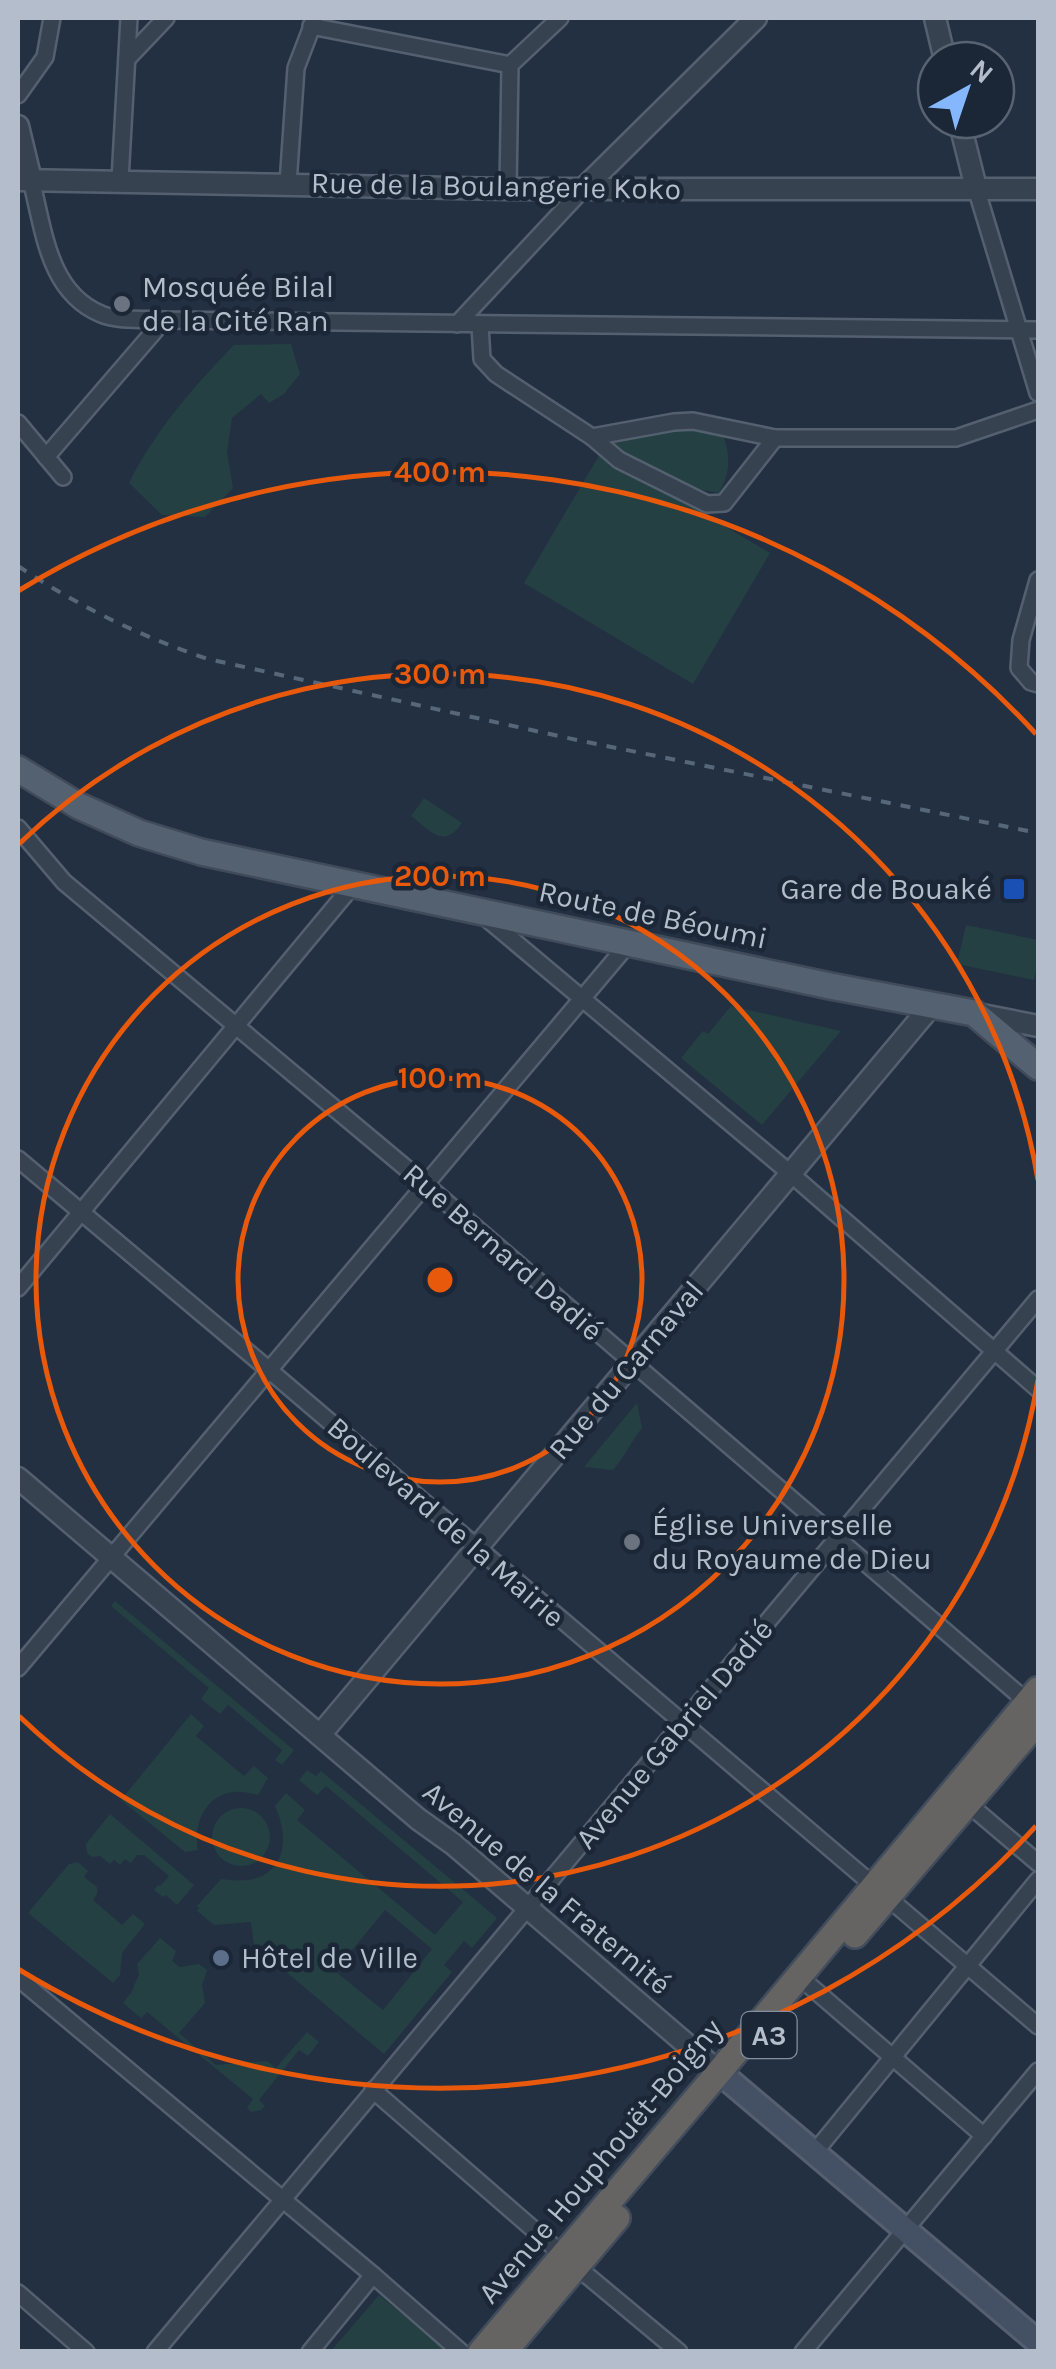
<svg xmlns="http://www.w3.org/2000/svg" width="1056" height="2369" font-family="Karla,sans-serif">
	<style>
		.green { fill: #244043; fill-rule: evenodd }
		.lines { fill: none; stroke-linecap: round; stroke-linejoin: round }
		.minor-casing { stroke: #54606f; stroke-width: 20 }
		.tertiary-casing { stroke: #54606f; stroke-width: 25 }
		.secondary-casing { stroke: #54606f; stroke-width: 28 }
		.primary-casing { stroke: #404b5a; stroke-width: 30 }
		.trunk-casing { stroke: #414d5c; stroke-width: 30 }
		.minor { stroke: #374251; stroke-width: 15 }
		.tertiary { stroke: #374251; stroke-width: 20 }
		.secondary { stroke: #445165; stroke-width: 22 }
		.primary { stroke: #546171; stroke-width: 25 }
		.trunk { stroke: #666462; stroke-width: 25 }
		.rail { stroke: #586679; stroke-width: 4; stroke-dasharray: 10 10; stroke-linecap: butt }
		.ring { fill: none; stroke: #e8590c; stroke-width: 5 }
		.worship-dot { fill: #6b7280; stroke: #1b2736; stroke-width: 4 }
		.transit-dot { fill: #1a4fb4; stroke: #1b2736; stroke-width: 4 }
		.service-dot { fill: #5c6f8a; stroke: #1b2736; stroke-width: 4 }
		.labels { text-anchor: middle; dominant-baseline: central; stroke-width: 9; stroke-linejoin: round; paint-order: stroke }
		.shield { fill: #1b2736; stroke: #85909f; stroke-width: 2.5 }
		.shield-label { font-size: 28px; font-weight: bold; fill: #b3bdcc }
		.street-label { font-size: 30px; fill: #b3bdcc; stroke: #1b2736 }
		.poi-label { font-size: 30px; fill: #b3bdcc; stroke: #1b2736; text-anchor: start }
		.centre { fill: #e8590c; stroke: #1b2736; stroke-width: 5 }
		.ring-label { font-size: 30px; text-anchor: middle; font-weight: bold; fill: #e8590c; stroke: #1b2736; stroke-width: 9; stroke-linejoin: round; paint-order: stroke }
	</style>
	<rect width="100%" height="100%" fill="#223042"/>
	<g class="green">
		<path d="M 291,344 L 300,374 L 284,394 L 269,403 L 261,394 L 232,418 L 227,452 L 233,488 L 205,517 L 162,515 L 129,483 C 155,431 193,387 234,345 Z"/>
		<path d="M 681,426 L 723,435 C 731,457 730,473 719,493 L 670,484 L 621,457 L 608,435 Z"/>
		<path d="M 601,452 L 770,553 L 693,684 L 524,583 Z"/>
		<path d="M 424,798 L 462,823 C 443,850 431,831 411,816 Z"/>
		<path d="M 966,925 L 1038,940 L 1038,961 L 1034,980 L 957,964 Z"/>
		<path d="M 731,1006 L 841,1031 L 762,1125 L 681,1058 L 703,1031 L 708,1034 Z"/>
		<path d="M 637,1403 L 642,1428 C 631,1442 625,1456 613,1470 L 584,1467 Z"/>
		<path d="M 115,1601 L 294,1750 L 282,1765 L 275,1760 L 282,1750 L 228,1705 L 220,1714 L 201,1699 L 209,1688 L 111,1606 Z"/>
		<path d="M 191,1714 L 204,1726 L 196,1736 L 244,1776 L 254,1766 L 268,1778 L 258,1795 C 250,1793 241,1791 233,1792 C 205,1796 193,1824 198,1850 L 185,1852 L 121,1800 Z"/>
		<path d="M 307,1770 L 316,1776 L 321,1771 L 497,1918 L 472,1948 L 464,1941 L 444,1965 L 452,1972 L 384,2054 L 254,1945 L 251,1922 L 214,1925 L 197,1911 L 199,1908 L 197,1906 L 221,1879 C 231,1880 243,1882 253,1879 C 288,1870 288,1833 275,1806 L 286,1793 L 305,1810 L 297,1820 L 435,1935 L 463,1902 L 326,1786 L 317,1795 L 299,1780 ZM 385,1910 L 432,1949 L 383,2010 L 335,1971 Z"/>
		<circle cx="241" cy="1837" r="29"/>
		<path d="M 110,1814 L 194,1885 L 177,1905 L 166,1895 L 163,1897 L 154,1890 L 158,1885 L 160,1886 L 169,1876 L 144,1855 L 137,1855 L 131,1863 L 125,1859 L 120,1865 L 114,1860 L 110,1864 L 100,1856 L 92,1857 L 87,1853 L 86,1844 Z"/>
		<path d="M 78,1862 L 88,1871 L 84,1877 L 97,1887 L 97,1894 L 93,1900 L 122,1925 L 133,1914 L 145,1924 L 122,1953 L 120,1975 L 113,1983 L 28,1913 L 69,1864 Z"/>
		<path d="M 160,1938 L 176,1951 L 172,1961 L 180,1967 L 199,1964 L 207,1970 L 202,1985 L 205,2003 L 179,2033 L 216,2065 L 267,2061 L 276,2068 L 307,2032 L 319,2042 L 308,2056 L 299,2050 L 259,2100 L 265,2106 L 261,2110 L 251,2112 L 247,2108 L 253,2099 L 147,2012 L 141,2018 L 123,2003 L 131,1993 L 139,1974 L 137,1964 Z"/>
		<path d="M 379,2295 L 447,2351 L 331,2351 Z"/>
	</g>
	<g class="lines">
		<g class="minor-casing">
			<g id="minor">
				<path d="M 311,26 L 510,65"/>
				<path d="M 127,59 L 166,18"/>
				<path d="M 18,95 L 45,57 L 52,18"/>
				<path d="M 31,180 C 44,230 48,292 101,314 C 116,321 147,319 164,320 L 1038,330"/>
				<path d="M 120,180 L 129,18"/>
				<path d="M 288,184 L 296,68 L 314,21"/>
				<path d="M 976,188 L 1038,393"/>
				<path d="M 508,189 L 510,65 L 560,18"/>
				<path d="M 457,324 L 584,188"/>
				<path d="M 480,325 L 482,359 L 496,374 L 592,437 L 619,460 L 707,504 L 724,503 L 775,438 L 956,438 L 1038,410"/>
				<path d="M 18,423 L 63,477"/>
				<path d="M 592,437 L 674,422 L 693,421 L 775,438"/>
				<path d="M 46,457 L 164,320"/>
				<path d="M 1038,580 L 1021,640 L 1019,668 L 1031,682 L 1038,684"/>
				<path d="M 18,828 L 64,882 L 425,1184 L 1032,1706"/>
				<path d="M 485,917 L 791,1174 L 1038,1389"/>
				<path d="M 18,1159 L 269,1370 L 873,1885"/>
				<path d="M 18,1288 L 353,885"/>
				<path d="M 18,1668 L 629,943"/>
				<path d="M 966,1802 L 1038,1863"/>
				<path d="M 887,1897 L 1038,2026"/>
				<path d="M 18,1978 L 373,2275 L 461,2352"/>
				<path d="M 810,1986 L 984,2136"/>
				<path d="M 373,2090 L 563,2255"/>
				<path d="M 814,2153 L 1038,1880"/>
				<path d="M 577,2267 L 679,2352"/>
				<path d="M 18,2293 L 86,2352"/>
				<path d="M 155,2352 L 1038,1299"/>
				<path d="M 310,2352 L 373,2275"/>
				<path d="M 803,2352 L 1038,2071"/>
			</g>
		</g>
		<g class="tertiary-casing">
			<g id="tertiary">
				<path d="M 935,18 L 945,60"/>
				<path d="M 959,120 L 976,188"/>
				<path d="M 18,126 L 31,180"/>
				<path d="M 18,180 L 508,189 L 1038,189"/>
				<path d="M 584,188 L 756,18"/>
				<path d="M 977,1014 L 1038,1026"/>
				<path d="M 18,1478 L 418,1819 L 453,1844 L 719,2072"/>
				<path d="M 320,1735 L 932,1005"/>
			</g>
		</g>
		<g class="secondary-casing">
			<path id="secondary" d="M 719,2072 L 1038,2342"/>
		</g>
		<g class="primary-casing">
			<path id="primary" d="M 18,769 L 79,806 L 139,833 L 201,852 L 830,986 L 974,1013 L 1038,1067"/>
		</g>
		<g class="trunk-casing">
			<g id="trunk">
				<path d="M 855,1935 L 1038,1721"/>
				<path d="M 481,2352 L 719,2072 L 1038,1690"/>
				<path d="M 504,2352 L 617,2218"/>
			</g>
		</g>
		<use href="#minor" class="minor"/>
		<use href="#tertiary" class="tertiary"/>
		<use href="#secondary" class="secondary"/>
		<use href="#primary" class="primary"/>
		<use href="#trunk" class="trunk"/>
		<path class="rail" d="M 18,566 C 78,606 139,636 208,659 L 577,740 L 1038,833"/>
	</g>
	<g class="ring">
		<circle cx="440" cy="1280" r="202"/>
		<circle cx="440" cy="1280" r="404"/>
		<path d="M1038 1380A606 606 0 0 1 19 1716M19 844A606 606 0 0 1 1038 1180"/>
		<path d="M1036 1826A808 808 0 0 1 18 1969M18 591A808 808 0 0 1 1036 734"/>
	</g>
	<g class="worship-dot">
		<circle cx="122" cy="304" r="10"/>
		<circle cx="632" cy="1542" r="10"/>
	</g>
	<rect class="transit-dot" x="1002" y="877" width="24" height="24" rx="5"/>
	<circle class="service-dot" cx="221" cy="1958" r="10"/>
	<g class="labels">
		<rect class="shield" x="741.5" y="2012" width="55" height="46" rx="8"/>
		<g class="shield-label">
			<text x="769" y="2035">A3</text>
		</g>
		<g class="street-label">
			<text transform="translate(496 186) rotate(1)">Rue de la Boulangerie Koko</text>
			<text transform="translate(653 915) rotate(12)">Route de Béoumi</text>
			<text transform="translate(503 1252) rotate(41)">Rue Bernard Dadié</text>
			<text transform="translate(626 1370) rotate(-50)">Rue du Carnaval</text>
			<text transform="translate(446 1522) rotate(41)">Boulevard de la Mairie</text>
			<text transform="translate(674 1734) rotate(-50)">Avenue Gabriel Dadié</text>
			<text transform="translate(547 1888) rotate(40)">Avenue de la Fraternité</text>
			<text transform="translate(600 2161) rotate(-50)">Avenue Houphouët-Boigny</text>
		</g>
		<g class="poi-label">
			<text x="142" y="287">Mosquée Bilal<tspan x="142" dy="34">de la Cité Ran</tspan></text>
			<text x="992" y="889" text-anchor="end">Gare de Bouaké</text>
			<text x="652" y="1525">Église Universelle<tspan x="652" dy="34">du Royaume de Dieu</tspan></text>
			<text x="241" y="1958">Hôtel de Ville</text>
		</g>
	</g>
	<circle cx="440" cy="1280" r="15" class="centre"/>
	<g class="ring-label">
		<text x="440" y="482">400 m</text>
		<text x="440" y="684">300 m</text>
		<text x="440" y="886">200 m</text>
		<text x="440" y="1088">100 m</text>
	</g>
	<rect width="1056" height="2369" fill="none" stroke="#b3bdcc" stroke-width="40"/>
	<g transform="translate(966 90) rotate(40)"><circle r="48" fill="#1b2736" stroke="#586372" stroke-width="2.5"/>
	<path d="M0-8L18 38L0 25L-18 38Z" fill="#85b7ff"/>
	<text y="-15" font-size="28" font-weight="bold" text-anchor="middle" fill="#b3bdcc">N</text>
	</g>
</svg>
